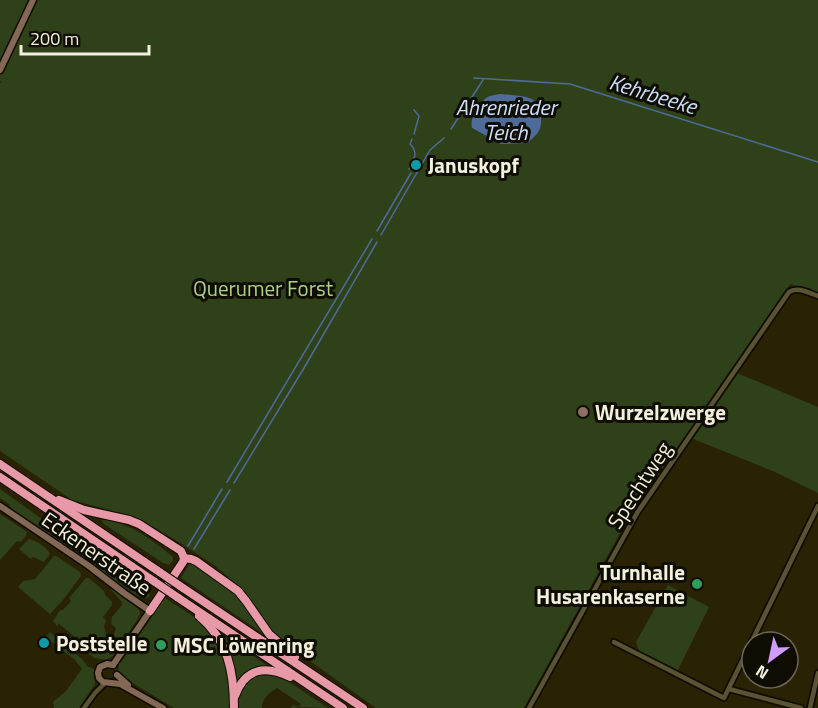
<svg xmlns="http://www.w3.org/2000/svg" width="818" height="708" font-family="'Titillium Web',sans-serif">
	<style>
		.green { fill: #2f4119; fill-rule: evenodd }
		.water { fill: #4e6b9a }
		.lines { fill: none; stroke-linecap: round; stroke-linejoin: round }
		.stream { stroke: #4e6b9a; stroke-width: 1.5 }
		.street-casing { stroke: #110c00; stroke-width: 8 }
		.secondary-casing { stroke: #110c00; stroke-width: 9 }
		.highway-casing { stroke: #110c00; stroke-width: 10 }
		.street { stroke: #595333; stroke-width: 4.5 }
		.secondary { stroke: #846856; stroke-width: 6 }
		.highway { stroke: #e899a7; stroke-width: 8 }
		.highway-bridge-casing { stroke: #110c00; stroke-width: 10; stroke-linecap: butt }
		.highway-bridge { stroke: #e899a7; stroke-width: 8 }
		.culture-dot { fill: #0f9aa8; stroke: #0f0c02; stroke-width: 2 }
		.education-dot { fill: #8d6e63; stroke: #0f0c02; stroke-width: 2 }
		.leisure-dot { fill: #2e9e5b; stroke: #0f0c02; stroke-width: 2 }
		.labels { text-anchor: middle; dominant-baseline: central; stroke-width: 6; stroke-linejoin: round; paint-order: stroke }
		.poi-label { font-size: 21px; font-weight: bold; fill: #f4f0de; stroke: #0f0c02; text-anchor: start }
		.park-label { font-size: 21px; fill: #add282; stroke: #0f0c02 }
		.street-label { font-size: 21px; fill: #f4f0de; stroke: #0f0c02 }
		.water-label { font-size: 22px; font-style: italic; fill: #cbdefb; stroke: #0f0c02 }
	</style>
	<rect width="100%" height="100%" fill="#292304"/>
	<g class="green">
		<path d="M 0,0 L 818,0 L 818,293 L 790,284 L 619,535 L 524,708 L 376,708 L 282,641 L 272,631 L 245,591 L 214,565 L 174,539 L 143,521 L 128,515 L 72,500 L 0,451 L 0,84 L 2,81 L 0,82 ZM 542,111 C 541,127 539,131 528,143 L 501,144 L 472,128 Z"/>
		<path d="M 737,373 L 818,407 L 818,493 L 775,472 L 691,438 Z"/>
		<path d="M 0,489 L 137,587 L 140,589 L 143,588 L 150,593 L 149,597 L 146,598 L 138,596 L 14,511 L 9,506 L 10,505 L 0,498 Z"/>
		<path d="M 0,514 L 27,532 L 26,536 L 20,542 L 17,541 L 0,560 Z"/>
		<path d="M 101,520 C 125,519 155,542 173,557 L 173,561 L 169,565 L 163,563 L 104,524 Z"/>
		<path d="M 29,539 C 36,540 48,548 50,554 L 44,562 L 33,557 L 31,559 L 19,549 Z"/>
		<path d="M 54,556 L 56,556 L 80,572 L 81,576 L 63,600 L 50,614 L 18,587 L 23,581 L 35,579 Z"/>
		<path d="M 191,561 L 225,586 L 237,596 L 268,637 L 181,578 Z"/>
		<path d="M 86,578 L 89,578 L 104,591 L 105,595 L 112,602 L 112,605 L 103,617 L 106,621 L 104,626 L 108,643 L 113,637 L 116,628 L 111,624 L 112,617 L 122,605 L 122,602 L 111,590 L 112,589 C 118,593 139,606 140,612 C 140,613 139,615 139,617 L 113,656 L 107,660 L 94,658 L 79,645 L 79,638 L 76,636 L 75,637 L 58,623 L 58,627 L 53,621 L 60,610 L 63,610 L 71,601 L 69,598 Z"/>
		<path d="M 668,585 L 709,607 L 677,672 L 639,651 L 636,642 Z"/>
		<path d="M 165,598 L 271,668 L 279,675 L 328,708 L 300,707 L 291,708 L 293,705 L 299,707 L 301,704 L 277,688 C 269,693 262,698 262,708 L 174,708 L 121,676 L 118,671 L 119,665 Z"/>
		<path d="M 50,632 L 82,659 L 87,666 L 94,669 L 95,684 L 79,708 L 54,708 L 53,702 L 66,691 L 82,669 L 74,659 L 52,642 L 50,644 L 44,639 Z"/>
	</g>
	<path class="water" d="M 500,94 C 515,96 541,93 541,115 C 542,131 539,132 528,143 L 501,144 L 472,128 C 469,118 480,100 490,96 C 493,95 496,95 500,94 Z"/>
	<g class="lines">
		<g class="stream">
			<path d="M 474,78 L 570,84 L 818,162"/>
			<path d="M 451,129 L 483,80"/>
			<path d="M 414,134 L 419,116 L 414,110"/>
			<path d="M 409,169 C 414,160 419,152 410,144 L 412,139"/>
			<path d="M 377,231 L 411,173"/>
			<path d="M 381,235 L 430,150 L 444,138"/>
			<path d="M 227,482 L 372,239"/>
			<path d="M 234,483 L 304,368 L 377,242"/>
			<path d="M 188,546 L 222,489"/>
			<path d="M 194,549 L 230,490"/>
		</g>
		<g class="street-casing">
			<g id="street">
				<path d="M 614,642 L 724,698 L 818,506"/>
				<path d="M 729,689 L 801,708"/>
				<path d="M 84,708 L 95,693 L 105,683"/>
				<path d="M 529,708 L 637,513 L 789,292 C 797,286 809,293 818,296"/>
				<path d="M 810,708 L 818,673"/>
			</g>
		</g>
		<g class="secondary-casing">
			<g id="secondary">
				<path d="M 0,70 L 33,0"/>
				<path d="M 0,506 L 89,566 L 124,593 L 150,611 L 113,665"/>
				<path d="M 113,665 L 107,664 L 100,667 L 98,673 L 99,678 L 103,682 L 120,684 L 163,708"/>
				<path d="M 117,675 L 128,685"/>
			</g>
		</g>
		<g class="highway-casing">
			<g id="highway">
				<path d="M 0,464 L 161,573"/>
				<path d="M 0,477 L 155,582"/>
				<path d="M 59,500 L 84,510 L 129,520 L 139,524 L 181,551 L 184,558"/>
				<path d="M 184,558 L 191,559 L 196,561 L 238,591 L 246,601 L 269,634 L 295,657"/>
				<path d="M 183,588 L 363,708"/>
				<path d="M 177,597 L 343,708"/>
				<path d="M 150,611 L 183,562 L 184,558"/>
				<path d="M 199,616 C 228,640 234,672 234,708"/>
				<path d="M 235,696 C 245,668 265,665 290,677"/>
			</g>
		</g>
		<use href="#street" class="street"/>
		<use href="#secondary" class="secondary"/>
		<use href="#highway" class="highway"/>
		<g class="highway-bridge-casing">
			<g id="highway-bridge">
				<path d="M 161,573 L 183,588"/>
				<path d="M 155,582 L 177,597"/>
			</g>
		</g>
		<use href="#highway-bridge" class="highway-bridge"/>
	</g>
	<g class="culture-dot">
		<circle cx="416" cy="165" r="6"/>
		<circle cx="44" cy="643" r="6"/>
	</g>
	<circle class="education-dot" cx="583" cy="412" r="6"/>
	<g class="leisure-dot">
		<circle cx="697" cy="584" r="6"/>
		<circle cx="161" cy="645" r="6"/>
	</g>
	<g class="labels">
		<g class="poi-label">
			<text x="428" y="165">Januskopf</text>
			<text x="595" y="412">Wurzelzwerge</text>
			<text x="685" y="572" text-anchor="end">Turnhalle<tspan x="685" dy="24">Husarenkaserne</tspan></text>
			<text x="56" y="643">Poststelle</text>
			<text x="173" y="645">MSC Löwenring</text>
		</g>
		<g class="park-label">
			<text x="263" y="288">Querumer Forst</text>
		</g>
		<g class="street-label">
			<text transform="translate(639 485) rotate(-57)">Spechtweg</text>
			<text transform="translate(97 553) rotate(35)">Eckenerstraße</text>
		</g>
		<g class="water-label">
			<text transform="translate(653 94) rotate(17)">Kehrbeeke</text>
			<text x="506" y="107">Ahrenrieder<tspan x="506" dy="25">Teich</tspan></text>
		</g>
	</g>
	<g transform="translate(770 660) rotate(213)"><circle r="28" fill="#0f0c02" stroke="#6b675a" stroke-width="1.5"/>
	<path d="M0-4.5L10 22L0 15L-10 22Z" fill="#cf9dff"/>
	<text y="-9" font-size="16" font-weight="bold" text-anchor="middle" fill="#f4f0de">N</text>
	</g>
	<path d="M21 45v9h128v-9" fill="none" stroke="#f4f0de" stroke-width="3"/>
	<text x="30" y="45" font-size="18" fill="#f4f0de" stroke="#0f0c02" stroke-width="4.5" paint-order="stroke">200 m</text>
</svg>
